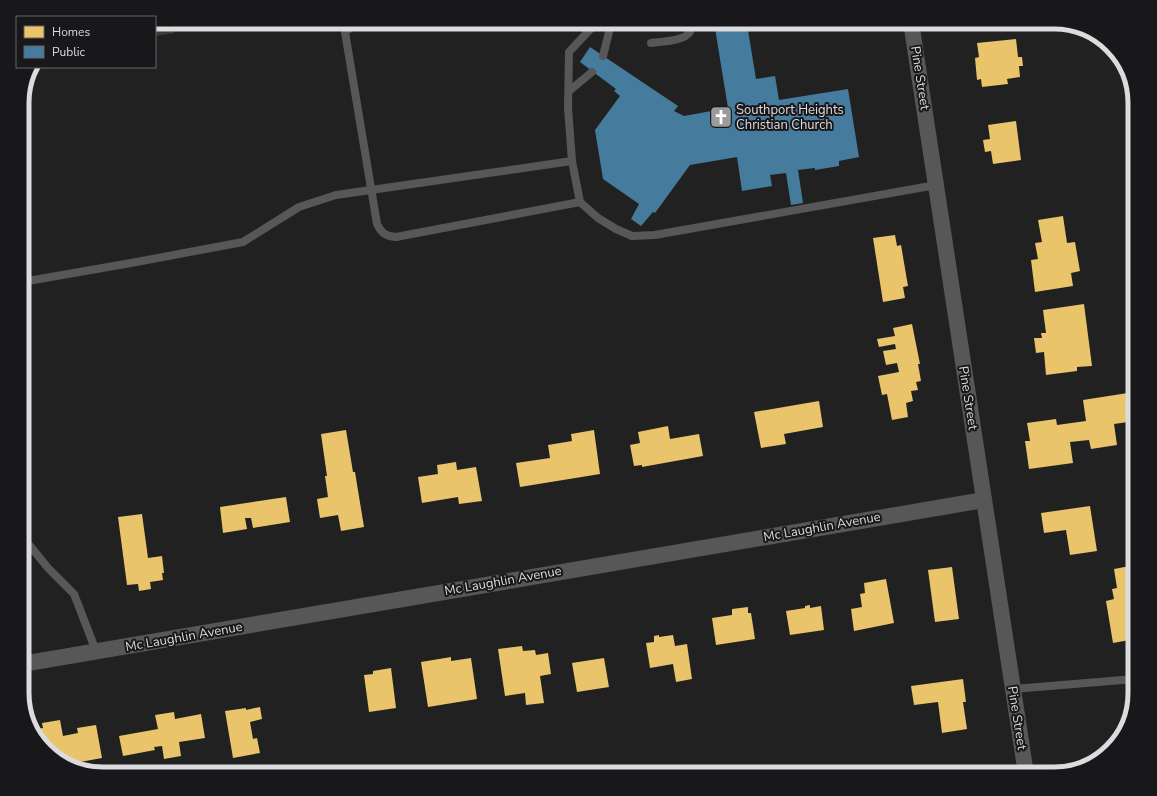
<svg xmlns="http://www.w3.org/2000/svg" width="1157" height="796" font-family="'Nunito Sans',sans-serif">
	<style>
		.green { fill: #354031 }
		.homes { fill: #e9c46a }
		.public { fill: #457b9d }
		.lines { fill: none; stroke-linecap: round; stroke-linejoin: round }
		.lane { stroke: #575758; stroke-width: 8 }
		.street { stroke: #575758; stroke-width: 16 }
		.labels { text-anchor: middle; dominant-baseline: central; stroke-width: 4; stroke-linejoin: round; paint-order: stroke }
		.street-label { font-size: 13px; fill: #dcdbdd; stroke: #18171a }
		.poi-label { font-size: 13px; fill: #dcdbdd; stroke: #18171a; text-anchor: start }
		.rim { fill: none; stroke: #dcdbdd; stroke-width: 5 }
	</style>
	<rect width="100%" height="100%" fill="#212122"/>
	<path class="green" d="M 155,22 L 174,22 L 174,33 L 155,36 Z"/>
	<g class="homes">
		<path d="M 1016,39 L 1018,57 L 1022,57 L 1023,66 L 1019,66 L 1020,77 L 1007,79 L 1008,84 L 982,87 L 981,79 L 977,80 L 975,58 L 979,57 L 977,43 Z"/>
		<path d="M 1016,121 L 1021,160 L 993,164 L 991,151 L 985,152 L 983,140 L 990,139 L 988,125 Z"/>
		<path d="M 1063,216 L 1067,243 L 1075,242 L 1080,271 L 1071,273 L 1073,286 L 1035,292 L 1031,260 L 1038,259 L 1035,243 L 1042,242 L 1038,220 Z"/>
		<path d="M 895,235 L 897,246 L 901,245 L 908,286 L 903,287 L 905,298 L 883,302 L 873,238 Z"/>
		<path d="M 1084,304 L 1092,366 L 1077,367 L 1077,371 L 1046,375 L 1044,352 L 1036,353 L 1034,338 L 1042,338 L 1041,333 L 1046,333 L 1043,310 Z"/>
		<path d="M 912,324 L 920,364 L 918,364 L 921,381 L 916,382 L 918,390 L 911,391 L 913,401 L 906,403 L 908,417 L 892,420 L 887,394 L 882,395 L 878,376 L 899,372 L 897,363 L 886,365 L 883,351 L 896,349 L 895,344 L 879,347 L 877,339 L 895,336 L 893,328 Z"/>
		<path d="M 1134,392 L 1135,421 L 1114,424 L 1117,445 L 1091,449 L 1089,440 L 1070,442 L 1073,463 L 1029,469 L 1025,441 L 1030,441 L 1027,423 L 1056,419 L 1057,425 L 1086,421 L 1083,400 Z"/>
		<path d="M 819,401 L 823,427 L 784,434 L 786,444 L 761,448 L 754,412 Z"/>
		<path d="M 668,426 L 670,439 L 699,434 L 703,456 L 642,467 L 642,465 L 634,466 L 630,445 L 640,443 L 638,432 Z"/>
		<path d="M 346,430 L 353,472 L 355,472 L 364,527 L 341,531 L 338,515 L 320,518 L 317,499 L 328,497 L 325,476 L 327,476 L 321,434 Z"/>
		<path d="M 594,430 L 600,474 L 520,487 L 516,463 L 550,458 L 548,445 L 572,441 L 571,434 Z"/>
		<path d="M 456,462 L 457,470 L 476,467 L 482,501 L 459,504 L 458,497 L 422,503 L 418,477 L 438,474 L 437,465 Z"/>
		<path d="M 286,497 L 290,522 L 253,528 L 251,518 L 245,518 L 247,529 L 223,533 L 220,507 Z"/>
		<path d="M 1090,506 L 1097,551 L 1070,555 L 1066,530 L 1044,533 L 1041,513 Z"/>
		<path d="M 142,514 L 148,558 L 162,556 L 164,573 L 162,573 L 163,580 L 150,582 L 151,589 L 139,591 L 138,584 L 127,585 L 118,517 Z"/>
		<path d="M 1135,565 L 1135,639 L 1113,643 L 1106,601 L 1114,599 L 1112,589 L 1117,588 L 1114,569 Z"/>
		<path d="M 952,567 L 959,619 L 935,622 L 928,570 Z"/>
		<path d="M 886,579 L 894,623 L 854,631 L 851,609 L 862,607 L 860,594 L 865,593 L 864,583 Z"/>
		<path d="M 810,605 L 810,608 L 821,606 L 824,630 L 790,635 L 786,611 L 805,608 L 805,606 Z"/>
		<path d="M 748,607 L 748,613 L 751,613 L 755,639 L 716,645 L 712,618 L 732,615 L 732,609 Z"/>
		<path d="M 659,635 L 659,637 L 673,635 L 675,646 L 687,644 L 692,679 L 676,682 L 673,664 L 650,668 L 646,643 L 654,642 L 654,636 Z"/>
		<path d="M 522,646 L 523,651 L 535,650 L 536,655 L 548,653 L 551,674 L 540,676 L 544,703 L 526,705 L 525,693 L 505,696 L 498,649 Z"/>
		<path d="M 451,657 L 451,661 L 471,658 L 477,699 L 428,707 L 421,662 Z"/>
		<path d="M 604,658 L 609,687 L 577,692 L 572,663 Z"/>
		<path d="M 391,668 L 396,708 L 369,712 L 364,675 L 373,674 L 373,671 Z"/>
		<path d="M 963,679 L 966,702 L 963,702 L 967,729 L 942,733 L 938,702 L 914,705 L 911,686 Z"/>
		<path d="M 260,707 L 262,719 L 250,722 L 253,739 L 257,738 L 260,753 L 233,758 L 225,711 L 246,708 L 246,710 Z"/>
		<path d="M 174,712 L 175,719 L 201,714 L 205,738 L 179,742 L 181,756 L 164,759 L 162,746 L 154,747 L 155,750 L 123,756 L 119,736 L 158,729 L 155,715 Z"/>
		<path d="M 60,720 L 63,736 L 78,733 L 77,728 L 96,725 L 102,758 L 69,764 L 58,760 L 33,734 L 32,730 L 43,728 L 42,723 Z"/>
	</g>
	<path class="public" d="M 714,22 L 791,22 L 748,30 L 756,79 L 775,76 L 779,100 L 848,89 L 859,157 L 839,161 L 839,166 L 815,170 L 815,168 L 798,170 L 803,203 L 791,205 L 786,173 L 770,175 L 772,186 L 742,191 L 737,157 L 690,165 L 655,213 L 653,212 L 641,226 L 631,219 L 639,204 L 603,179 L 595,130 L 620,96 L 614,91 L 616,89 L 580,62 L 590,47 L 678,106 L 674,111 L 684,116 L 728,108 Z"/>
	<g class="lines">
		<g class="lane">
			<path d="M 358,22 L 345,32 L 377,224 C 382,234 386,236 396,237 L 580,202"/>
			<path d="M 651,43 C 660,42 682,41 688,34 C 692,31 691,27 691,22"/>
			<path d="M 603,56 L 609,32 L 609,22"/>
			<path d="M 569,91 L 592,72"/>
			<path d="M 572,161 L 580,202 L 598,218 L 616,229 L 632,236 L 655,235 L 936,185"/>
			<path d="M 22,282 L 131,263 L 243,242 L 299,207 L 336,195 L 572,161 L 568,108 L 569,52 L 597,22"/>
			<path d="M 22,536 L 48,568 L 74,594 L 96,651"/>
			<path d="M 1013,689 L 1135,679"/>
		</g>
		<g class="street">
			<path d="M 911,22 L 1026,774"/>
			<path d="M 22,664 L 984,500"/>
		</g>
	</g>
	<defs>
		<g id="church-square" transform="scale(1.15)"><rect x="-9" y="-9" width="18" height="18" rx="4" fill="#9b9a9c" stroke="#18171a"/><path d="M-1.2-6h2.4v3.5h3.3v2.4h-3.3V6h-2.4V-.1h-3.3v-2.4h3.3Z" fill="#fff"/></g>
	</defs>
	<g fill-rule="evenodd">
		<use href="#church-square" x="721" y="117"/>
	</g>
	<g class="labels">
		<g class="street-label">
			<text transform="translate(920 78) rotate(81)">Pine Street</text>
			<text transform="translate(968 398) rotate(81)">Pine Street</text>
			<text transform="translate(822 527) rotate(-10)">Mc Laughlin Avenue</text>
			<text transform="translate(503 581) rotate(-10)">Mc Laughlin Avenue</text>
			<text transform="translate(184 637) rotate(-10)">Mc Laughlin Avenue</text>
			<text transform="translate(1017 718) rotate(81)">Pine Street</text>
		</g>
		<g class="poi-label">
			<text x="736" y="110">Southport Heights<tspan x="736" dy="15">Christian Church</tspan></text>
		</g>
	</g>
	<path d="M0 0H1157V796H0ZM103 29H1054A74 74 0 0 1 1128 103V693A74 74 0 0 1 1054 767H103A74 74 0 0 1 29 693V103A74 74 0 0 1 103 29Z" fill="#18171a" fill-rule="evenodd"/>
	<path class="rim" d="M103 29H1054A74 74 0 0 1 1128 103V693A74 74 0 0 1 1054 767H103A74 74 0 0 1 29 693V103A74 74 0 0 1 103 29Z"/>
	<rect x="16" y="16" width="140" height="52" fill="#18171a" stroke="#666568"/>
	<rect x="24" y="26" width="20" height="12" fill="#e9c46a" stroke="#666568"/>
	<text x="52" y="36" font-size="12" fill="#dcdbdd">Homes</text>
	<rect x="24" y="46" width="20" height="12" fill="#457b9d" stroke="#666568"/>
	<text x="52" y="56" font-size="12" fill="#dcdbdd">Public</text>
</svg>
